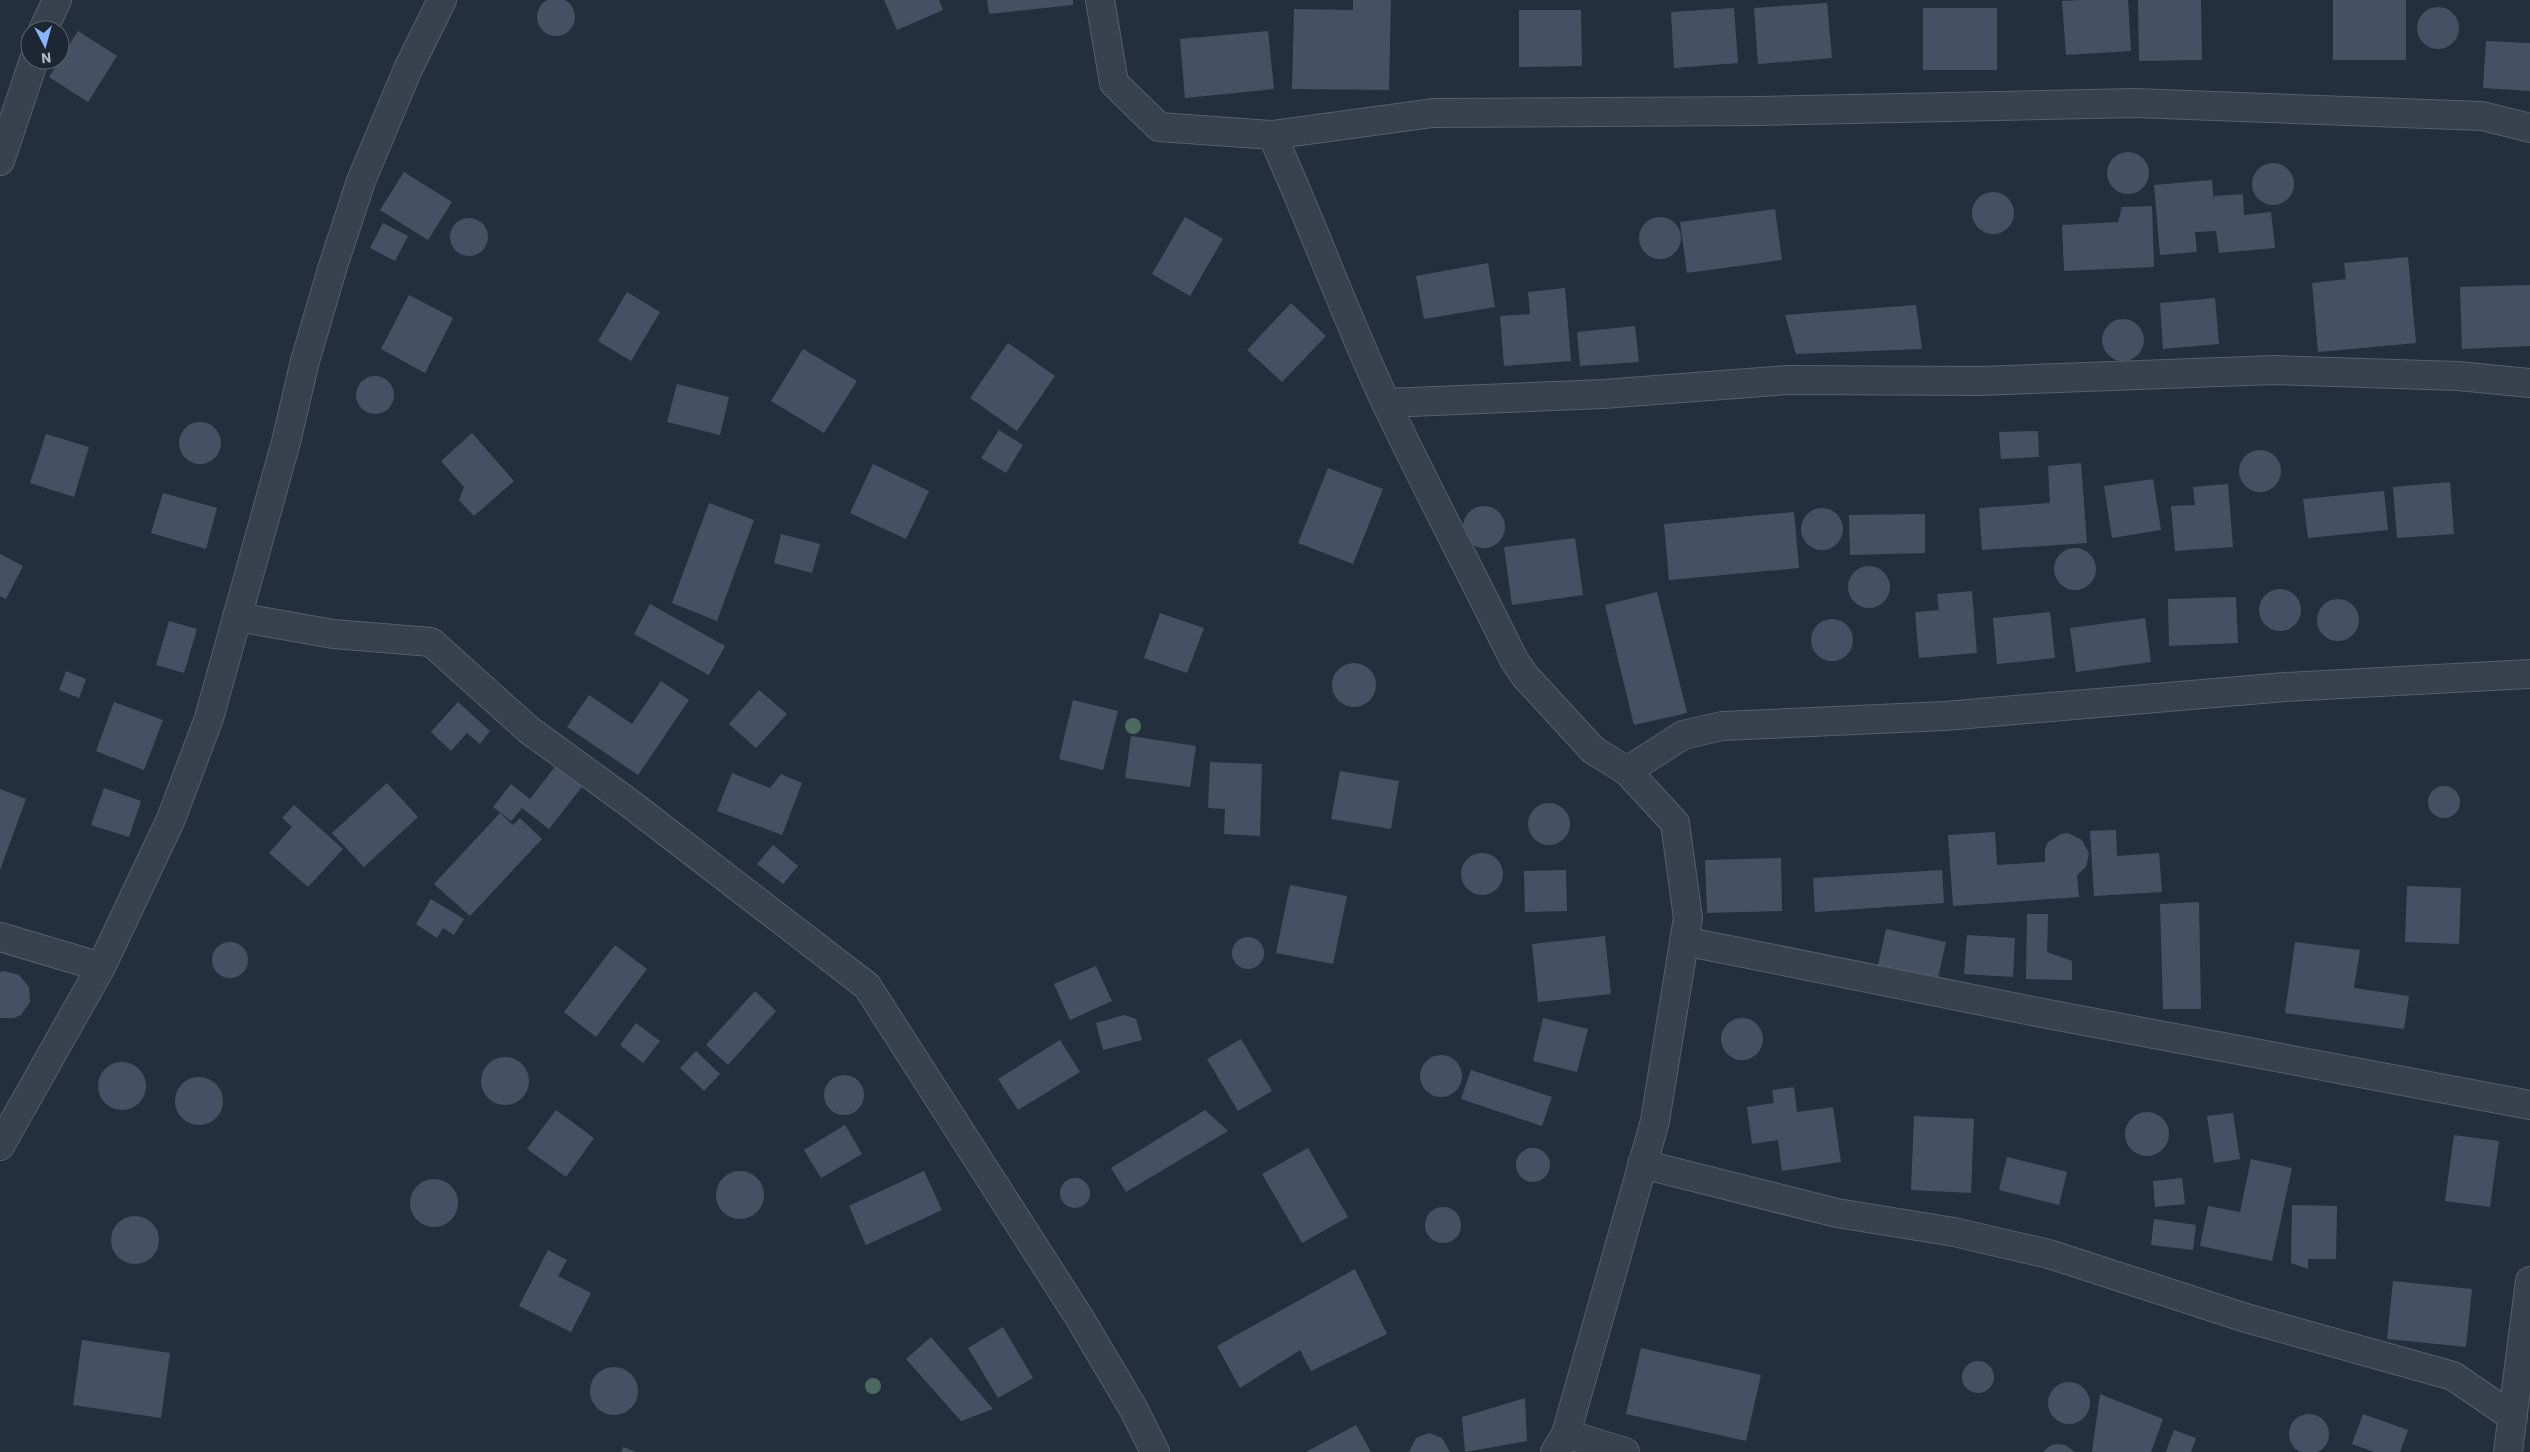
<svg xmlns="http://www.w3.org/2000/svg" width="2530" height="1452" font-family="'IBM Plex Sans',sans-serif">
	<style>
		.building { fill: #455162 }
		.lines { fill: none; stroke-linecap: round; stroke-linejoin: round }
		.minor-casing { stroke: #565f6c; stroke-width: 30 }
		.tertiary-casing { stroke: #565f6c; stroke-width: 30 }
		.minor { stroke: #38414e; stroke-width: 28 }
		.tertiary { stroke: #38414e; stroke-width: 28 }
		.tree { fill: #4b6a5d }
	</style>
	<rect width="100%" height="100%" fill="#242f3e"/>
	<g class="building">
		<circle cx="556" cy="17" r="19"/>
		<path d="M 884,0 L 939,0 L 943,10 L 897,30 Z"/>
		<path d="M 987,0 L 1073,0 L 1073,5 L 989,14 Z"/>
		<path d="M 1353,0 L 1391,0 L 1389,90 L 1292,89 L 1294,9 L 1353,10 Z"/>
		<path d="M 2081,0 L 2128,0 L 2131,51 L 2066,55 L 2062,1 Z"/>
		<path d="M 2138,0 L 2201,0 L 2202,60 L 2139,61 Z"/>
		<rect x="2333" y="0" width="73" height="60"/>
		<path d="M 1827,3 L 1832,58 L 1758,64 L 1754,8 Z"/>
		<circle cx="2438" cy="28" r="21"/>
		<path d="M 1734,8 L 1738,63 L 1674,68 L 1671,12 Z"/>
		<rect x="1923" y="8" width="74" height="62"/>
		<path d="M 1519,10 L 1581,10 L 1582,66 L 1519,67 Z"/>
		<path d="M 78,31 L 117,56 L 88,102 L 49,77 Z"/>
		<path d="M 1268,31 L 1274,89 L 1185,98 L 1180,39 Z"/>
		<path d="M 2486,41 L 2530,43 L 2530,91 L 2483,88 Z"/>
		<circle cx="2128" cy="173" r="21"/>
		<circle cx="2273" cy="184" r="21"/>
		<path d="M 404,172 L 452,202 L 428,240 L 380,210 Z"/>
		<path d="M 2212,180 L 2214,204 L 2214,196 L 2243,194 L 2244,215 L 2271,212 L 2275,248 L 2219,253 L 2216,231 L 2195,232 L 2197,252 L 2160,255 L 2154,185 Z"/>
		<circle cx="1993" cy="213" r="21"/>
		<path d="M 2152,206 L 2154,267 L 2064,271 L 2062,225 L 2118,222 L 2122,207 Z"/>
		<path d="M 1775,209 L 1782,260 L 1687,273 L 1680,222 Z"/>
		<path d="M 1185,217 L 1223,239 L 1190,296 L 1152,274 Z"/>
		<circle cx="1660" cy="238" r="21"/>
		<circle cx="469" cy="237" r="19"/>
		<path d="M 383,223 L 408,236 L 395,261 L 370,248 Z"/>
		<path d="M 2408,257 L 2416,343 L 2318,352 L 2312,283 L 2346,279 L 2344,263 Z"/>
		<path d="M 1488,263 L 1495,307 L 1424,319 L 1416,276 Z"/>
		<path d="M 2530,285 L 2530,346 L 2462,349 L 2460,287 Z"/>
		<path d="M 1565,288 L 1571,361 L 1504,366 L 1500,316 L 1530,314 L 1528,292 Z"/>
		<path d="M 627,292 L 660,312 L 631,361 L 598,341 Z"/>
		<path d="M 409,295 L 453,318 L 425,373 L 381,349 Z"/>
		<path d="M 2215,298 L 2219,344 L 2163,349 L 2160,303 Z"/>
		<path d="M 1291,303 L 1326,336 L 1282,382 L 1247,350 Z"/>
		<path d="M 1916,305 L 1922,349 L 1796,354 L 1785,315 Z"/>
		<circle cx="2123" cy="340" r="21"/>
		<path d="M 1635,326 L 1639,362 L 1580,366 L 1577,332 Z"/>
		<path d="M 1008,343 L 1055,376 L 1017,431 L 970,398 Z"/>
		<path d="M 803,349 L 857,381 L 824,433 L 771,401 Z"/>
		<circle cx="375" cy="395" r="19"/>
		<path d="M 677,384 L 729,397 L 720,435 L 667,422 Z"/>
		<circle cx="200" cy="443" r="21"/>
		<path d="M 999,430 L 1023,445 L 1006,473 L 981,458 Z"/>
		<path d="M 2038,431 L 2039,457 L 2001,459 L 1999,432 Z"/>
		<path d="M 472,433 L 514,481 L 474,516 L 459,500 L 464,487 L 441,461 Z"/>
		<path d="M 46,434 L 89,447 L 74,497 L 30,483 Z"/>
		<circle cx="2260" cy="471" r="21"/>
		<path d="M 2081,463 L 2087,543 L 1982,550 L 1979,508 L 2050,503 L 2048,466 Z"/>
		<path d="M 873,464 L 929,491 L 906,539 L 850,513 Z"/>
		<path d="M 1328,468 L 1383,489 L 1353,564 L 1298,543 Z"/>
		<path d="M 2153,479 L 2161,530 L 2112,538 L 2104,486 Z"/>
		<path d="M 2450,482 L 2454,534 L 2397,538 L 2393,487 Z"/>
		<path d="M 2228,484 L 2233,547 L 2175,551 L 2171,506 L 2195,505 L 2193,487 Z"/>
		<path d="M 2384,491 L 2388,530 L 2308,538 L 2303,499 Z"/>
		<path d="M 163,493 L 217,508 L 206,549 L 151,533 Z"/>
		<path d="M 709,503 L 754,520 L 717,621 L 672,603 Z"/>
		<circle cx="1484" cy="527" r="21"/>
		<circle cx="1822" cy="529" r="21"/>
		<path d="M 1794,512 L 1799,568 L 1669,580 L 1664,524 Z"/>
		<path d="M 1925,514 L 1925,553 L 1850,555 L 1849,515 Z"/>
		<path d="M 781,534 L 820,544 L 812,573 L 774,563 Z"/>
		<path d="M 1575,538 L 1583,595 L 1512,605 L 1504,547 Z"/>
		<circle cx="2075" cy="569" r="21"/>
		<path d="M 0,554 L 23,566 L 6,599 L 0,596 Z"/>
		<circle cx="1869" cy="587" r="21"/>
		<circle cx="2280" cy="610" r="21"/>
		<path d="M 1972,591 L 1977,653 L 1919,658 L 1915,612 L 1939,610 L 1937,594 Z"/>
		<path d="M 1657,592 L 1687,713 L 1634,725 L 1605,605 Z"/>
		<path d="M 2236,597 L 2238,643 L 2169,646 L 2168,599 Z"/>
		<circle cx="2338" cy="620" r="21"/>
		<path d="M 650,604 L 725,646 L 709,675 L 634,634 Z"/>
		<path d="M 2050,612 L 2055,658 L 1997,664 L 1993,618 Z"/>
		<path d="M 1160,613 L 1204,628 L 1187,673 L 1144,658 Z"/>
		<path d="M 2145,618 L 2151,662 L 2076,672 L 2070,628 Z"/>
		<circle cx="1832" cy="640" r="21"/>
		<path d="M 169,621 L 197,629 L 184,673 L 156,665 Z"/>
		<circle cx="1354" cy="685" r="22"/>
		<path d="M 66,671 L 86,679 L 79,698 L 59,690 Z"/>
		<path d="M 661,681 L 689,700 L 638,775 L 567,727 L 589,695 L 632,724 Z"/>
		<path d="M 759,690 L 787,714 L 756,748 L 729,724 Z"/>
		<path d="M 1073,700 L 1118,711 L 1103,770 L 1059,759 Z"/>
		<path d="M 114,702 L 163,720 L 144,770 L 96,751 Z"/>
		<path d="M 458,702 L 490,731 L 480,744 L 467,733 L 451,751 L 431,732 Z"/>
		<path d="M 1131,736 L 1196,746 L 1190,787 L 1125,778 Z"/>
		<path d="M 1210,762 L 1262,764 L 1260,836 L 1224,834 L 1225,809 L 1208,808 Z"/>
		<path d="M 558,763 L 585,783 L 549,829 L 522,808 L 511,821 L 493,807 L 511,784 L 530,799 Z"/>
		<path d="M 1340,771 L 1399,781 L 1391,829 L 1331,819 Z"/>
		<path d="M 732,773 L 770,788 L 781,774 L 802,783 L 782,835 L 717,811 Z"/>
		<path d="M 387,783 L 418,817 L 364,867 L 332,833 Z"/>
		<circle cx="2444" cy="802" r="16"/>
		<path d="M 104,788 L 141,801 L 129,837 L 91,825 Z"/>
		<path d="M 0,789 L 26,799 L 0,870 Z"/>
		<circle cx="1549" cy="824" r="21"/>
		<path d="M 294,805 L 343,849 L 308,887 L 269,853 L 292,827 L 282,818 Z"/>
		<path d="M 500,813 L 513,825 L 520,818 L 542,839 L 470,916 L 434,884 Z"/>
		<path d="M 2116,830 L 2117,856 L 2159,853 L 2162,892 L 2094,896 L 2090,831 Z"/>
		<path d="M 1995,832 L 1997,865 L 2045,862 L 2045,849 L 2048,842 L 2061,834 L 2068,833 L 2082,840 L 2089,853 L 2086,867 L 2077,875 L 2079,897 L 1953,906 L 1948,835 Z"/>
		<path d="M 773,845 L 798,866 L 783,884 L 757,864 Z"/>
		<circle cx="1482" cy="874" r="21"/>
		<path d="M 1781,858 L 1782,911 L 1707,913 L 1705,860 Z"/>
		<path d="M 1566,870 L 1567,911 L 1525,912 L 1524,871 Z"/>
		<path d="M 1942,870 L 1944,903 L 1815,912 L 1813,878 Z"/>
		<path d="M 1290,885 L 1347,896 L 1333,964 L 1276,953 Z"/>
		<path d="M 2407,886 L 2461,888 L 2459,944 L 2405,942 Z"/>
		<path d="M 431,899 L 464,919 L 454,935 L 443,928 L 437,938 L 416,924 Z"/>
		<path d="M 2199,902 L 2201,1009 L 2163,1009 L 2160,904 Z"/>
		<path d="M 2027,914 L 2048,914 L 2047,952 L 2072,961 L 2072,980 L 2026,979 Z"/>
		<path d="M 1886,929 L 1946,942 L 1938,978 L 1878,965 Z"/>
		<path d="M 1967,935 L 2015,938 L 2013,977 L 1964,974 Z"/>
		<path d="M 1605,936 L 1611,994 L 1538,1002 L 1532,944 Z"/>
		<circle cx="1248" cy="953" r="16"/>
		<circle cx="230" cy="960" r="18"/>
		<path d="M 2295,942 L 2360,950 L 2354,988 L 2409,996 L 2404,1029 L 2285,1013 Z"/>
		<path d="M 615,945 L 647,969 L 596,1037 L 564,1012 Z"/>
		<path d="M 1096,966 L 1112,1001 L 1070,1020 L 1054,984 Z"/>
		<path d="M 4,971 L 19,975 L 29,987 L 30,1002 L 21,1015 L 14,1018 L 0,1018 L 0,972 Z"/>
		<path d="M 755,991 L 776,1011 L 728,1065 L 706,1045 Z"/>
		<path d="M 1124,1015 L 1136,1019 L 1142,1040 L 1103,1050 L 1096,1023 Z"/>
		<path d="M 1543,1018 L 1588,1029 L 1577,1072 L 1533,1061 Z"/>
		<circle cx="1742" cy="1039" r="21"/>
		<path d="M 636,1023 L 660,1041 L 643,1063 L 620,1045 Z"/>
		<path d="M 1241,1039 L 1272,1091 L 1238,1111 L 1207,1059 Z"/>
		<path d="M 1060,1040 L 1080,1072 L 1018,1110 L 998,1079 Z"/>
		<path d="M 696,1051 L 720,1074 L 704,1091 L 680,1068 Z"/>
		<circle cx="1441" cy="1076" r="21"/>
		<circle cx="505" cy="1081" r="24"/>
		<circle cx="122" cy="1086" r="24"/>
		<path d="M 1471,1070 L 1552,1097 L 1542,1126 L 1461,1099 Z"/>
		<circle cx="844" cy="1095" r="20"/>
		<circle cx="199" cy="1101" r="24"/>
		<path d="M 1794,1087 L 1797,1112 L 1833,1107 L 1841,1162 L 1782,1171 L 1778,1140 L 1752,1144 L 1747,1107 L 1774,1103 L 1772,1090 Z"/>
		<path d="M 556,1110 L 594,1138 L 566,1177 L 527,1149 Z"/>
		<path d="M 1205,1110 L 1228,1131 L 1126,1192 L 1111,1168 Z"/>
		<circle cx="2147" cy="1134" r="22"/>
		<path d="M 2233,1113 L 2240,1159 L 2214,1163 L 2207,1116 Z"/>
		<path d="M 1914,1116 L 1974,1119 L 1971,1193 L 1911,1190 Z"/>
		<path d="M 845,1125 L 862,1154 L 821,1178 L 804,1150 Z"/>
		<path d="M 2454,1135 L 2499,1141 L 2490,1207 L 2445,1201 Z"/>
		<path d="M 1308,1148 L 1348,1217 L 1302,1243 L 1262,1174 Z"/>
		<circle cx="1533" cy="1165" r="17"/>
		<path d="M 2007,1157 L 2067,1172 L 2059,1205 L 1999,1190 Z"/>
		<path d="M 2251,1159 L 2292,1168 L 2272,1261 L 2200,1246 L 2208,1206 L 2240,1212 Z"/>
		<path d="M 924,1171 L 942,1210 L 866,1245 L 849,1206 Z"/>
		<circle cx="740" cy="1195" r="24"/>
		<circle cx="1075" cy="1193" r="15"/>
		<path d="M 2182,1178 L 2185,1204 L 2155,1207 L 2153,1181 Z"/>
		<circle cx="434" cy="1203" r="24"/>
		<path d="M 2292,1205 L 2337,1206 L 2336,1259 L 2308,1259 L 2308,1269 L 2291,1263 Z"/>
		<circle cx="1443" cy="1225" r="18"/>
		<circle cx="135" cy="1240" r="24"/>
		<path d="M 2154,1219 L 2196,1225 L 2193,1250 L 2151,1245 Z"/>
		<path d="M 548,1250 L 567,1260 L 558,1276 L 591,1293 L 571,1332 L 519,1306 Z"/>
		<path d="M 1355,1269 L 1387,1334 L 1311,1371 L 1300,1350 L 1240,1388 L 1217,1346 Z"/>
		<path d="M 2393,1281 L 2472,1289 L 2466,1347 L 2387,1339 Z"/>
		<path d="M 1003,1327 L 1033,1378 L 998,1398 L 968,1348 Z"/>
		<path d="M 931,1337 L 993,1409 L 961,1421 L 906,1359 Z"/>
		<path d="M 82,1340 L 170,1353 L 161,1418 L 73,1405 Z"/>
		<path d="M 1641,1348 L 1761,1375 L 1746,1441 L 1626,1414 Z"/>
		<circle cx="1978" cy="1377" r="16"/>
		<circle cx="614" cy="1391" r="24"/>
		<circle cx="2069" cy="1403" r="21"/>
		<path d="M 2100,1394 L 2163,1419 L 2151,1452 L 2092,1452 Z"/>
		<path d="M 1525,1398 L 1527,1441 L 1465,1452 L 1462,1417 Z"/>
		<circle cx="2309" cy="1434" r="20"/>
		<path d="M 2363,1414 L 2408,1430 L 2400,1452 L 2374,1452 L 2352,1444 Z"/>
		<path d="M 1356,1425 L 1371,1452 L 1306,1452 Z"/>
		<path d="M 2174,1430 L 2196,1438 L 2191,1452 L 2166,1452 Z"/>
		<path d="M 1429,1433 L 1442,1438 L 1450,1452 L 1409,1452 L 1416,1438 Z"/>
		<path d="M 2058,1444 L 2065,1445 L 2075,1452 L 2043,1452 L 2051,1445 Z"/>
		<path d="M 623,1447 L 636,1452 L 621,1452 Z"/>
	</g>
	<g class="lines">
		<g class="minor-casing">
			<g id="minor">
				<path d="M 1100,0 L 1114,83 L 1159,127 L 1272,135 C 1312,223 1345,315 1386,403 C 1427,489 1472,574 1514,660 L 1525,676 L 1593,750 L 1627,771 L 1675,823 L 1688,918 L 1655,1121 L 1566,1434 L 1555,1452"/>
				<path d="M 43,30 L 57,0"/>
				<path d="M 1272,135 L 1433,113 L 1760,111 L 2134,103 L 2482,116 L 2530,128"/>
				<path d="M 0,161 L 34,60"/>
				<path d="M 1386,403 L 1603,394 L 1788,380 L 1980,381 L 2274,370 L 2458,376 L 2530,383"/>
				<path d="M 237,617 L 333,634 L 431,642 L 529,730 L 628,802 L 867,986 L 1079,1317 L 1133,1408 L 1155,1452"/>
				<path d="M 1627,771 L 1683,735 L 1722,726 L 1945,716 L 2285,687 L 2530,674"/>
				<path d="M 0,937 L 101,967"/>
				<path d="M 1684,941 L 2037,1012 L 2530,1105"/>
				<path d="M 1642,1164 L 1837,1213 L 1954,1232 L 2049,1254 L 2246,1318 L 2453,1376 L 2513,1417"/>
				<path d="M 1566,1434 L 1625,1452"/>
				<path d="M 2508,1452 L 2530,1281"/>
			</g>
		</g>
		<g class="tertiary-casing">
			<path id="tertiary" d="M 0,1146 L 101,967 L 171,819 L 209,718 L 286,442 L 305,361 L 333,266 L 361,181 L 408,69 L 442,0"/>
		</g>
		<use href="#minor" class="minor"/>
		<use href="#tertiary" class="tertiary"/>
	</g>
	<g class="tree">
		<circle cx="1133" cy="726" r="8"/>
		<circle cx="873" cy="1386" r="8"/>
	</g>
	<g transform="translate(45 45) rotate(174)"><circle r="24" fill="#1d2633" stroke="#59626f"/>
	<path d="M0-4L9 19L0 12L-9 19Z" fill="#8ab4f8"/>
	<text y="-8" font-size="14" font-weight="bold" text-anchor="middle" fill="#b4bcc9">N</text>
	</g>
</svg>
